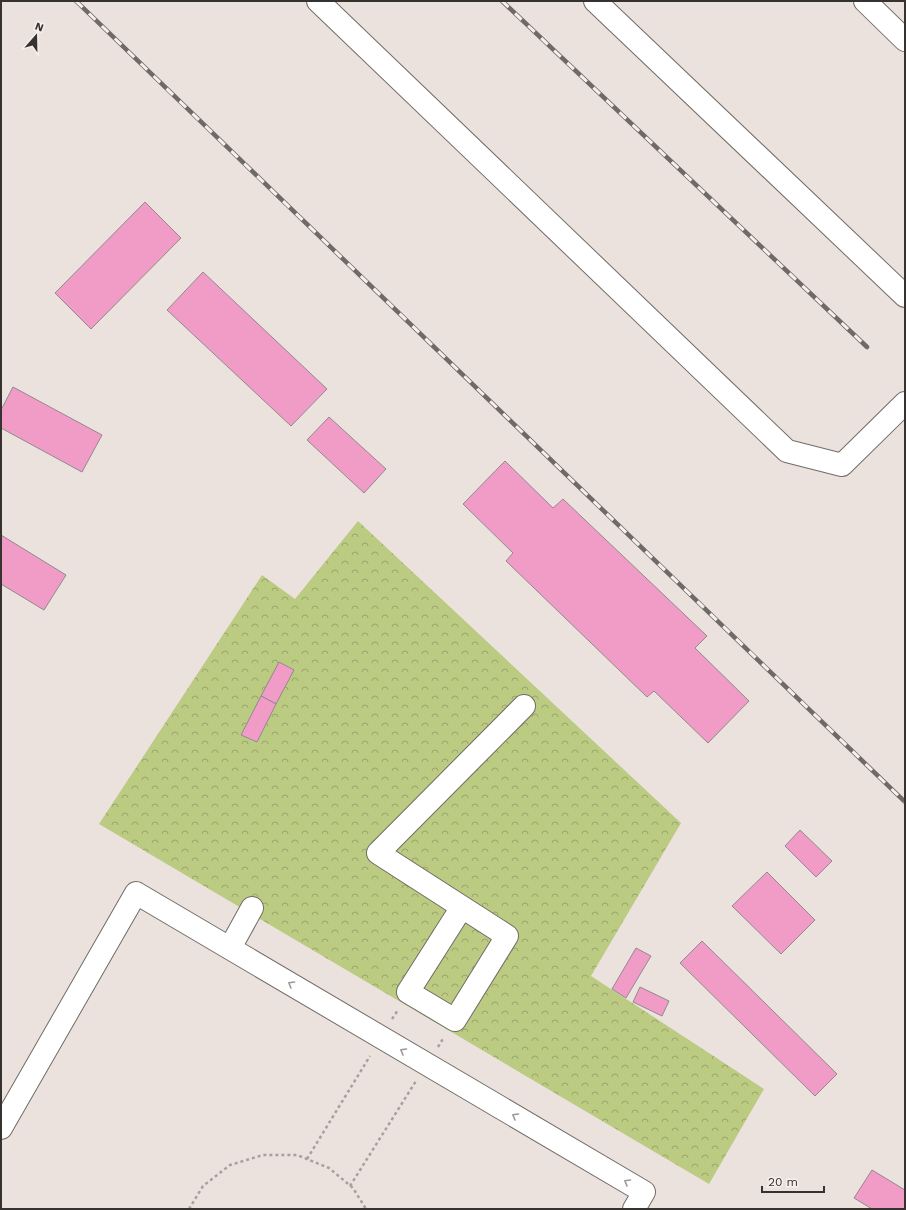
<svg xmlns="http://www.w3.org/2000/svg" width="906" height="1210" font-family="'Work Sans',sans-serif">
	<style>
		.forest { fill: url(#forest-crowns) }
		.building { fill: #f19cc7; stroke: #91898d }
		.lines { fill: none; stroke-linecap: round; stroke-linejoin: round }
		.minor-casing { stroke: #726b67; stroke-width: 24 }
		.path { stroke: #a7a09d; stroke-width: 2.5; stroke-dasharray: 3 3; stroke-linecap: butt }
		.minor { stroke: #fff; stroke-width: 22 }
		.rail-casing { stroke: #6f6a67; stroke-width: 4.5 }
		.rail { stroke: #f8efeb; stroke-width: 3; stroke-dasharray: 9; stroke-linecap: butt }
		.oneway { stroke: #9a9898 }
	</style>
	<defs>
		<pattern id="forest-crowns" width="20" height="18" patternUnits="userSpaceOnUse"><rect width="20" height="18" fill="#bbcb82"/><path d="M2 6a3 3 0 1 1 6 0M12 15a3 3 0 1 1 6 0" fill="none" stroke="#99a56b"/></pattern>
	</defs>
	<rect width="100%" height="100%" fill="#ebe2de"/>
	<path class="forest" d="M 358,521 L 681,823 L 591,976 L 764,1089 L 709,1184 L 99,824 L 262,575 L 295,599 Z"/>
	<g class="building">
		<path d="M 145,202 L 181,238 L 91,329 L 55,293 Z"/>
		<path d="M 203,272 L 327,389 L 291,426 L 167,310 Z"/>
		<path d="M 13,387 L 102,435 L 82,472 L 1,428 L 1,410 Z"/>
		<path d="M 329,417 L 386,469 L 364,493 L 307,440 Z"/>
		<path d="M 505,461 L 553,508 L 563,499 L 707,636 L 695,648 L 749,701 L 708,743 L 654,691 L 647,697 L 506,561 L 513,553 L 463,504 Z"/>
		<path d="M 1,535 L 66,575 L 44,610 L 1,584 Z"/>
		<path d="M 279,662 L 294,670 L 276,704 L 261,696 Z"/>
		<path d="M 261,696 L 276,704 L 257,742 L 241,735 Z"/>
		<path d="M 800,830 L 832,861 L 816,877 L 785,846 Z"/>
		<path d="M 767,872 L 815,920 L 781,954 L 732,906 Z"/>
		<path d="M 702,941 L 837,1074 L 815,1096 L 680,963 Z"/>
		<path d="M 636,948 L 651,956 L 626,998 L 612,989 Z"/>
		<path d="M 640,987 L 669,1001 L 662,1016 L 633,1002 Z"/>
		<path d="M 872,1170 L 905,1190 L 905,1209 L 872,1209 L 854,1198 Z"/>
	</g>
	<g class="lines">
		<g class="minor-casing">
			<g id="minor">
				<path d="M 318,1 L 787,451 L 842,465 L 905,403"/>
				<path d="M 595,1 L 905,296"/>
				<path d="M 865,1 L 905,40"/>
				<path d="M 462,907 L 507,936 L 455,1020 L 408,992 L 462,907 L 378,853 L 524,706"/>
				<path d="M 230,948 L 252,908"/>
				<path d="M 1,1128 L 136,893 L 644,1192 L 634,1209"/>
			</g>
		</g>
		<g class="path">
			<path d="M 392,1019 L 398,1010"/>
			<path d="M 438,1047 L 444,1037"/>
			<path d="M 307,1159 L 370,1056"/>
			<path d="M 350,1186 L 416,1081"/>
			<path d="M 189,1209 L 203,1186 L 230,1165 L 263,1155 L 297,1155 L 329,1168 L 353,1188 L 366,1209"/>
		</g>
		<use href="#minor" class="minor"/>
		<g class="rail-casing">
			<g id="rail">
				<path d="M 76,1 L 905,802"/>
				<path d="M 502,1 L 867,347"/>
			</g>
		</g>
		<use href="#rail" class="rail"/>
	</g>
	<defs><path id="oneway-chevron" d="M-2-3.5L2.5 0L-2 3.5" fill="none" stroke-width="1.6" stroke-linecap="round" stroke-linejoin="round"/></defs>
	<g class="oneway">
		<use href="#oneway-chevron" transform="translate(291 984) rotate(-149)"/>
		<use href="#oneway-chevron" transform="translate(403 1051) rotate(-150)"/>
		<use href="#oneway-chevron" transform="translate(515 1116) rotate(-150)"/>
		<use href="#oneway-chevron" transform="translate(627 1182) rotate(-150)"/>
	</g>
	<rect width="906" height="1210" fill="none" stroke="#353230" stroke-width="4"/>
	<g transform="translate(36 36) rotate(20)" stroke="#f8efeb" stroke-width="3" paint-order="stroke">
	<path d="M0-3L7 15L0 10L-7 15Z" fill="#353230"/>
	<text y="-6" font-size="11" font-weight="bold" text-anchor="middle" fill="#353230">N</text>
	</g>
	<path d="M762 1186v6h62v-6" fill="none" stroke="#353230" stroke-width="2"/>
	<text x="768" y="1186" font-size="12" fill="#353230" stroke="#f8efeb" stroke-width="3" paint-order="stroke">20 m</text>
</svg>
